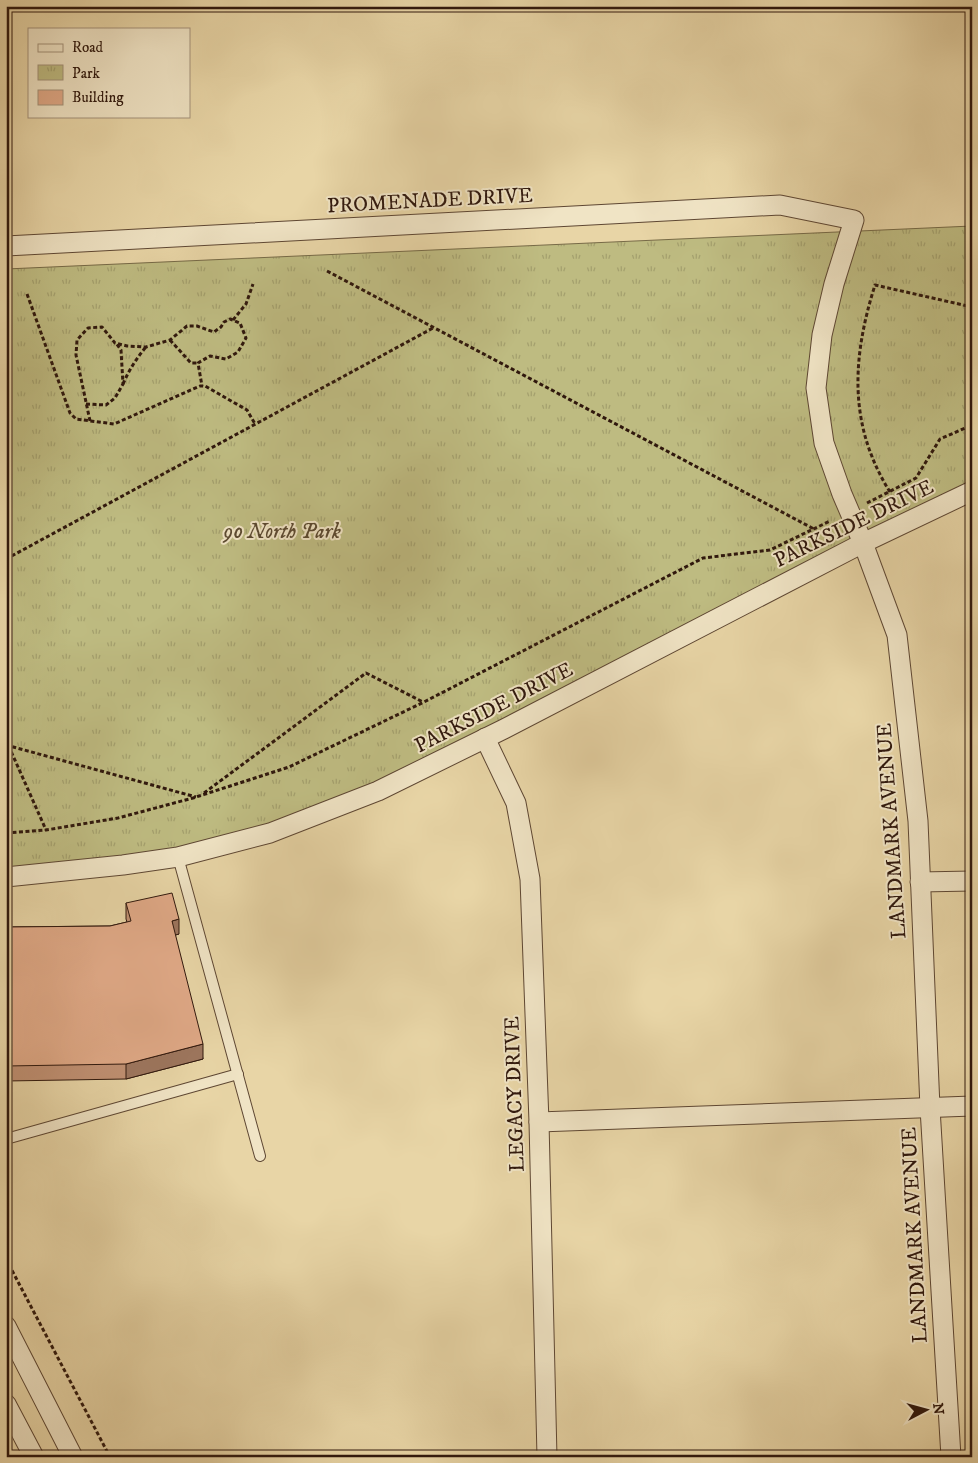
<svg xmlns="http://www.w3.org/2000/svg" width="978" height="1463" font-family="'IM FELL DW Pica',serif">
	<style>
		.park { fill: url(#park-tufts); stroke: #776a47 }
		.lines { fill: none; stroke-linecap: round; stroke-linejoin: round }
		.lane-casing { stroke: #5e4733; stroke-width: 12 }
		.street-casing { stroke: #5e4733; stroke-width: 21 }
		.path { stroke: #30180d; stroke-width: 3; stroke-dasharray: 4 2.5; stroke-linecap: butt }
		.lane { stroke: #f0e4c5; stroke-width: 10 }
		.street { stroke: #f0e4c5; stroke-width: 19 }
		.wall { fill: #c19174; stroke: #30180d }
		.shaded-wall { fill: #9d765e; stroke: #30180d }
		.building { fill: #e0a987; stroke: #30180d }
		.labels { text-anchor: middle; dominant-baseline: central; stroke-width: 4; stroke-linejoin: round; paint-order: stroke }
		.street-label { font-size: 21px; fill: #30180d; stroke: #f0e4c5 }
		.park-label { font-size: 21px; font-style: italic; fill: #5b4930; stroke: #f0e4c5 }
	</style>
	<defs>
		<pattern id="park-tufts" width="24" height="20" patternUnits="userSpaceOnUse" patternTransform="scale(1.25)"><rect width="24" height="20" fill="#bebb81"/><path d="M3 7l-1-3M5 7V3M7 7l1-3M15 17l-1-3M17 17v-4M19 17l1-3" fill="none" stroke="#a4a06e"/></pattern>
	</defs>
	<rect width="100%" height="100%" fill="#e8d5a6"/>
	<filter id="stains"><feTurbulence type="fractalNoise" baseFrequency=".004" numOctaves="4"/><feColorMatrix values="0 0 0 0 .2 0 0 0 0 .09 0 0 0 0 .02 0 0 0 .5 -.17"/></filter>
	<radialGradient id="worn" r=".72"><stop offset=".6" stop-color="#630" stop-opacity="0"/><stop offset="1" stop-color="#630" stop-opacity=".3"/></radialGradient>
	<path class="park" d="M 972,226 L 972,491 L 719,617 L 270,833 L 6,877 L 6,269 Z"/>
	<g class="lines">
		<g class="lane-casing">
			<g id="lane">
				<path d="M 178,857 L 260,1156"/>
				<path d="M 6,1139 L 238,1074"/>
			</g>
		</g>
		<g class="street-casing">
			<g id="street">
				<path d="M 6,246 L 780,205 L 854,220 L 834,284 L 822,335 L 816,388 L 824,443 L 842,494 L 863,543 L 897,635 L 918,821 L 930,1108 L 951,1457"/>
				<path d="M 485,738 L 516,803 L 530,879 L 539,1122 L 547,1457"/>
				<path d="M 6,877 L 123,865 L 178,857 L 270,833 L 378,791 L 504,729 L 863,543 L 972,491"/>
				<path d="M 920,882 L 972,881"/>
				<path d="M 539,1122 L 972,1106"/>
				<path d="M 6,1326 L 73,1457"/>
				<path d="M 6,1404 L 34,1457"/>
			</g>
		</g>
		<g class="path">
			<path d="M 327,271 L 814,529"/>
			<path d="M 27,294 L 70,413 L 76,419 L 114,424 L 200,386 L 205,386 L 247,410 L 255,424"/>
			<path d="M 233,320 L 246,304 L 253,284"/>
			<path d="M 170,340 L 191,363 L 198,363"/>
			<path d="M 123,384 C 129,370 136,359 146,347"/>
			<path d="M 86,404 L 106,405 L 115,398 L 123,384 L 121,350 L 116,343"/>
			<path d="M 90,421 L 76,355 L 77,340 L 88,328 L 102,327 L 115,343 L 127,346 L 146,347 L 170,340 L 187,326 L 197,326 L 214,332 L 221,327 L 224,322 L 230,319 L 240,323 L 246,338 L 238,352 L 226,359 L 210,356 L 198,363 L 202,386"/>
			<path d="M 890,492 C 848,425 852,358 875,285 L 972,307"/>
			<path d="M 867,503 L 916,478 L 940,439 L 972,425"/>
			<path d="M 6,559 L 433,328"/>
			<path d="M 6,740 L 46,830"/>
			<path d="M 6,745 L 196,797"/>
			<path d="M 204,793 L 366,673 L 423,702"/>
			<path d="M 6,833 L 46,830 L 118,818 L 193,798 L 289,767 L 424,702 L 703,558 L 770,550 L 830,521"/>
			<path d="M 6,1259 L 110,1457"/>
		</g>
		<use href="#lane" class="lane"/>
		<use href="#street" class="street"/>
	</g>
	<path class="wall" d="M 126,903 L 179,934 L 175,935 L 203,1059 L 126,1079 L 6,1081 L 6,927 L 110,926 L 127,922 L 126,919 Z"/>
	<g class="shaded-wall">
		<path d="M 179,919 L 179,934 L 172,936 L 172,921 Z"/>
		<path d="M 203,1044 L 203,1059 L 126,1079 L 126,1064 Z"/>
	</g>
	<path class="building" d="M 172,893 L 179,919 L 172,921 L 203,1044 L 126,1064 L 6,1066 L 6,927 L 110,926 L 131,921 L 126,903 Z"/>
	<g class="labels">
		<g class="street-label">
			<text transform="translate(430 201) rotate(-3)">PROMENADE DRIVE</text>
			<text transform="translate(854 524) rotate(-26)">PARKSIDE DRIVE</text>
			<text transform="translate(494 708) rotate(-27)">PARKSIDE DRIVE</text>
			<text transform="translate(892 831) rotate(-94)">LANDMARK AVENUE</text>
			<text transform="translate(515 1094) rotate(-92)">LEGACY DRIVE</text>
			<text transform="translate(915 1235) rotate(-93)">LANDMARK AVENUE</text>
		</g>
		<g class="park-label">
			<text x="282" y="532">90 North Park</text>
		</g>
	</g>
	<rect width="978" height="1463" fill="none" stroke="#e8d5a6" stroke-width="25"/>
	<rect x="8" y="8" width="963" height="1448" fill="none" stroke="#30180d" stroke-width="2.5"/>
	<rect x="12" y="12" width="953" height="1438" fill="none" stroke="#30180d"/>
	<rect x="28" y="28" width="162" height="90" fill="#f0e4c5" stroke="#a3927b"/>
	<rect x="38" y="44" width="25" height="8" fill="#f0e4c5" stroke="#a3927b"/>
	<text x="72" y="52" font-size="15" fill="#30180d">Road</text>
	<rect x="38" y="65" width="25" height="15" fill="url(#park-tufts)" stroke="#a3927b"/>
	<text x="72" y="78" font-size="15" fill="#30180d">Park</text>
	<rect x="38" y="90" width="25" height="15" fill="#e0a987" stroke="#a3927b"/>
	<text x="72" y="102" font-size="15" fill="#30180d">Building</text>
	<g transform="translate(926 1410) rotate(84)" stroke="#f0e4c5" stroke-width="4" paint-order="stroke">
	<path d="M0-4L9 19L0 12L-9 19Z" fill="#30180d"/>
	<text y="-8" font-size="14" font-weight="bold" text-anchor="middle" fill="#30180d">N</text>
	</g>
	<rect width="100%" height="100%" filter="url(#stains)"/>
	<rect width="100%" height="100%" fill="url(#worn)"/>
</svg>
